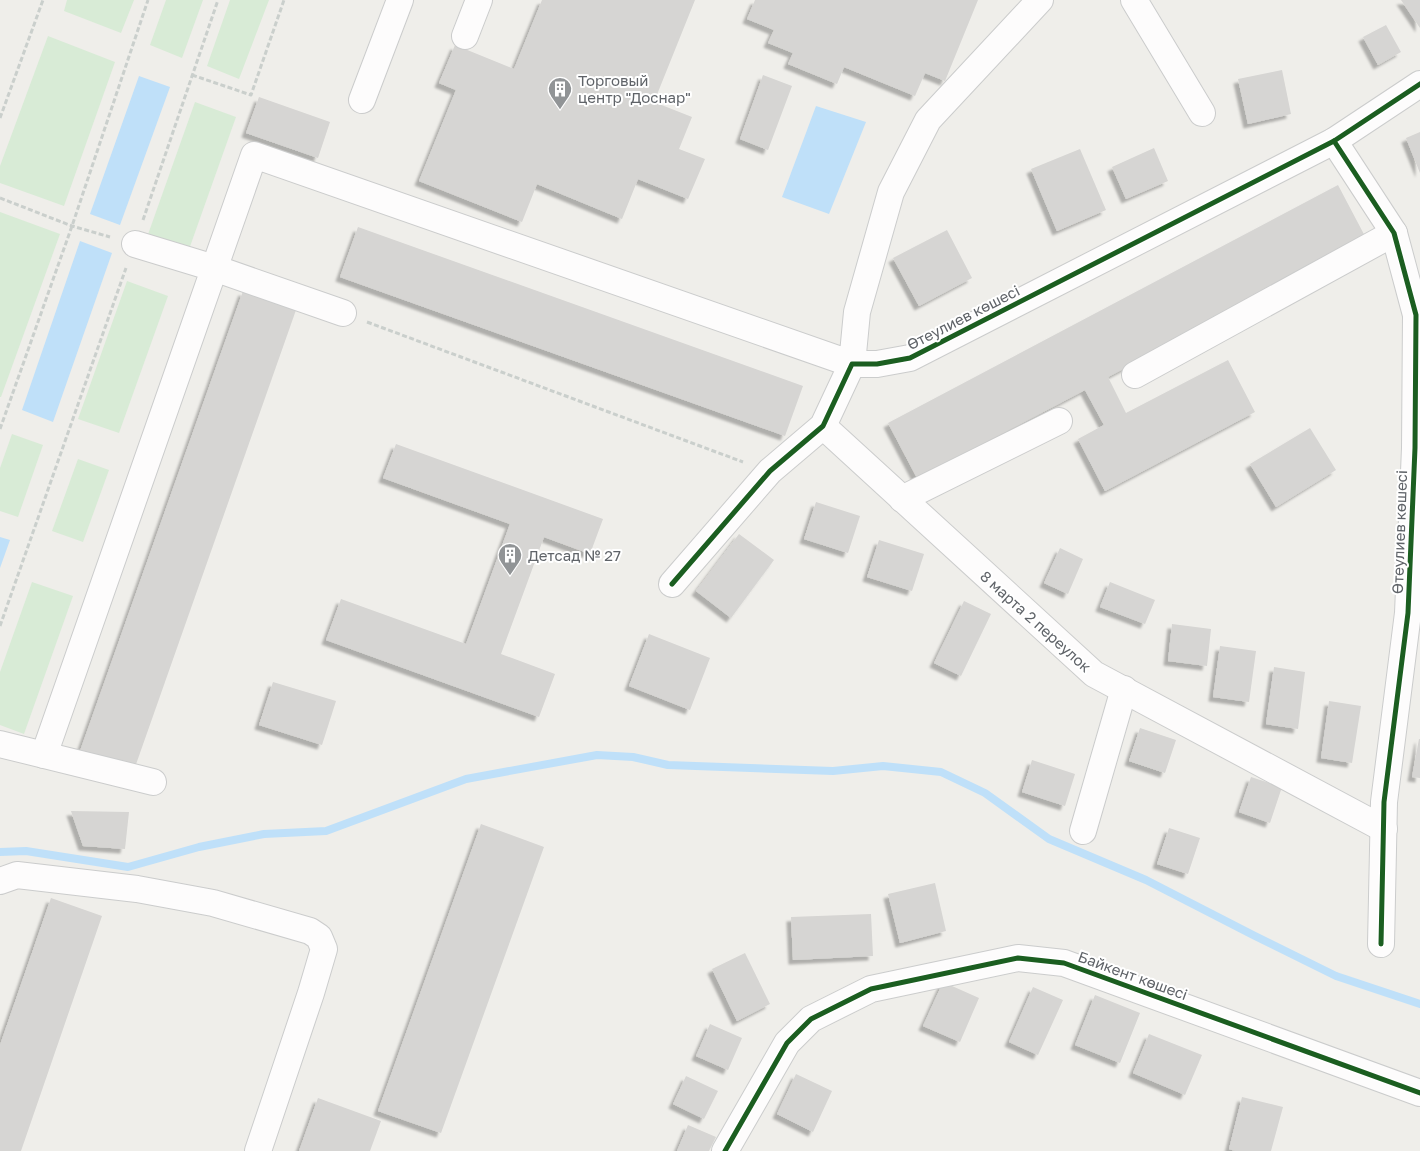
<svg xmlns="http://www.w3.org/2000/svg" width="1420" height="1151" font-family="'Golos Text',sans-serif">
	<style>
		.green { fill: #d8ebd6 }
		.water { fill: #bfe0f9 }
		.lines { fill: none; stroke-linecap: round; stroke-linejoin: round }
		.stream { stroke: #bfe0f9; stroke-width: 8 }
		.building { fill: #d6d5d3; filter: url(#shadow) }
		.minor-casing { stroke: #cbcccc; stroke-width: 28 }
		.path { stroke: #cacfcc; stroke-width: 3; stroke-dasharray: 5 2.5; stroke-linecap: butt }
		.minor { stroke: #fdfcfc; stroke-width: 26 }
		.cycleway-casing { stroke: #fff; stroke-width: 8 }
		.cycleway { stroke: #1b5e20; stroke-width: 5 }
		.labels { text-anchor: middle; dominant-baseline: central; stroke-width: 4; stroke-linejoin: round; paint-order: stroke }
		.poi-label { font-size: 15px; fill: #5f6368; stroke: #fff; text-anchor: start }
		.street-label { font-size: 15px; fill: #5f6368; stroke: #fff }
	</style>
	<defs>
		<filter id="shadow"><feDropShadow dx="-4.5" dy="4.5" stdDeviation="1" flood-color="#0004"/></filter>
	</defs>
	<rect width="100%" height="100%" fill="#efeeea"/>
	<g class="green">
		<path d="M 67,0 L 134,0 L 121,33 L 64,11 Z"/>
		<path d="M 166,0 L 203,0 L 182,58 L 150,45 Z"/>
		<path d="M 230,0 L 269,0 L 239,79 L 207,66 Z"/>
		<path d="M 48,36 L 115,62 L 64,206 L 0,183 L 0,166 Z"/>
		<path d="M 195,102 L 236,117 L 187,255 L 146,240 Z"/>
		<path d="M 0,212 L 60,234 L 1,397 L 0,397 Z"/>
		<path d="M 127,281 L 168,296 L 119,433 L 78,419 Z"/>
		<path d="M 12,434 L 43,445 L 18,517 L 0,511 L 0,468 Z"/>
		<path d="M 78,459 L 109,470 L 83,542 L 52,531 Z"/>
		<path d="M 32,582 L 73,596 L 24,734 L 0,725 L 0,672 Z"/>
	</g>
	<g class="water">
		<path d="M 139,76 L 170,87 L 120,225 L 90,214 Z"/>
		<path d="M 816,106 L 866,122 L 829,214 L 782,197 Z"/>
		<path d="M 80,241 L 112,253 L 53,422 L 22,410 Z"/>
		<path d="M 0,537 L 10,540 L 0,568 Z"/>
	</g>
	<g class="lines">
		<path class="stream" d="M 0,852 L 26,851 L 128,867 L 199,847 L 264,834 L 326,831 L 466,779 L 597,755 L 633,757 L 668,765 L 833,771 L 883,766 L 941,772 L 985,793 L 1049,839 L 1146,880 L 1253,935 L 1336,976 L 1420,1004"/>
	</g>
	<g class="building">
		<path d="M 542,0 L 695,0 L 654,102 L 692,117 L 679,149 L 705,159 L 688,199 L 638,179 L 622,219 L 537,184 L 522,222 L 419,181 L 456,90 L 439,83 L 455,45 L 514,69 Z"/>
		<path d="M 755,0 L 978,0 L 945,81 L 925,73 L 915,96 L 844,67 L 837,84 L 788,64 L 793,53 L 768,43 L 774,30 L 747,19 Z"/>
		<path d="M 1401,0 L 1420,0 L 1420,28 Z"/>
		<path d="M 1386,25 L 1401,52 L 1378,65 L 1363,37 Z"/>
		<path d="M 1282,70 L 1291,114 L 1248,124 L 1238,79 Z"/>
		<path d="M 763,75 L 792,86 L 768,150 L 740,139 Z"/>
		<path d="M 259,97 L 330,122 L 318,158 L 246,133 Z"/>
		<path d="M 1420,132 L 1420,173 L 1406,138 Z"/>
		<path d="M 1154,148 L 1168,181 L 1126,199 L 1112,167 Z"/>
		<path d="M 1080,149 L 1106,210 L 1057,231 L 1031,169 Z"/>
		<path d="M 1338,185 L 1367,240 L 1108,377 L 1126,413 L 1228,360 L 1255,412 L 1105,491 L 1078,439 L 1104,425 L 1085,390 L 917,478 L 888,423 Z"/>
		<path d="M 358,227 L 803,386 L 785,436 L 340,277 Z"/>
		<path d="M 947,230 L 972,278 L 919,306 L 893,258 Z"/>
		<path d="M 243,291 L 296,310 L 134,770 L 80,751 Z"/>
		<path d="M 1310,428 L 1336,470 L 1276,507 L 1250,464 Z"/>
		<path d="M 396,444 L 603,519 L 590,554 L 544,537 L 501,654 L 555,674 L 539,717 L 326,640 L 341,599 L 466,644 L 510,524 L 383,478 Z"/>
		<path d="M 816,502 L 860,516 L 848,553 L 804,539 Z"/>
		<path d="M 739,534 L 774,560 L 731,618 L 696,591 Z"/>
		<path d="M 879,540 L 924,554 L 912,591 L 867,577 Z"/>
		<path d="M 1060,548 L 1083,559 L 1068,594 L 1044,583 Z"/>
		<path d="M 1110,582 L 1155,600 L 1145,624 L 1100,607 Z"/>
		<path d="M 964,601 L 991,614 L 961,676 L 934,663 Z"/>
		<path d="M 1172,624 L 1211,629 L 1207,666 L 1168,661 Z"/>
		<path d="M 649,634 L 710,658 L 690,710 L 629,686 Z"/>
		<path d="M 1220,646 L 1256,651 L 1249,702 L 1213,697 Z"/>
		<path d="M 1274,667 L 1305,672 L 1298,729 L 1266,724 Z"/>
		<path d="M 273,682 L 336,701 L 322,745 L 259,725 Z"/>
		<path d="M 1329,701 L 1361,706 L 1352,763 L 1321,758 Z"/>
		<path d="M 1140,728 L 1176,740 L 1165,773 L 1129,761 Z"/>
		<path d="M 1419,739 L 1420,739 L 1420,778 L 1412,777 Z"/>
		<path d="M 1032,760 L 1075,774 L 1065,806 L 1022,792 Z"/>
		<path d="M 1251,777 L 1282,787 L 1270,823 L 1239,812 Z"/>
		<path d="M 71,811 L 129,812 L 125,849 L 83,846 Z"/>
		<path d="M 481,824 L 544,847 L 441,1133 L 378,1111 Z"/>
		<path d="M 1169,828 L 1200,838 L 1188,874 L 1157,864 Z"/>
		<path d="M 935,883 L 946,931 L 900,943 L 888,894 Z"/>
		<path d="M 51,898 L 102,916 L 21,1151 L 0,1151 L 0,1045 Z"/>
		<path d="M 871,914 L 873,956 L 793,960 L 791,917 Z"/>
		<path d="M 745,953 L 770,1004 L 737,1021 L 712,969 Z"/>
		<path d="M 943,982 L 979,998 L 960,1042 L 923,1026 Z"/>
		<path d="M 1033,987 L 1063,1000 L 1038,1055 L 1009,1042 Z"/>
		<path d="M 1095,995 L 1140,1013 L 1120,1063 L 1075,1045 Z"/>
		<path d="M 710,1024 L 742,1038 L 728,1070 L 696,1056 Z"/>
		<path d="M 1149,1034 L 1202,1055 L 1185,1095 L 1133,1073 Z"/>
		<path d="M 796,1074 L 832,1091 L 813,1132 L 777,1114 Z"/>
		<path d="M 686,1076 L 718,1091 L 704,1119 L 673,1104 Z"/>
		<path d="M 1242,1097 L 1283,1107 L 1271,1151 L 1235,1151 L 1229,1149 Z"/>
		<path d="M 318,1098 L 381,1121 L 370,1151 L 299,1151 Z"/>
		<path d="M 688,1125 L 716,1137 L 709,1151 L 677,1151 Z"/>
	</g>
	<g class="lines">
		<g class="minor-casing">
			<g id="minor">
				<path d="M 1134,0 L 1202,113"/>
				<path d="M 465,36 L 479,0"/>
				<path d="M 362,100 L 400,0"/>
				<path d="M 1334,141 L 1394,233 L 1416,315 L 1415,448 L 1408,613 L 1384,802 L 1381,944"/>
				<path d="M 135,244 L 214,268 L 343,313"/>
				<path d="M 1135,375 L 1394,233"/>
				<path d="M 823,426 L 1094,674 L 1384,829"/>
				<path d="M 902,499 L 1059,421"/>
				<path d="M 672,584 L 770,471 L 823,426 L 852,364 L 877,364 L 910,358 L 1334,141 L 1420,84"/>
				<path d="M 0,744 L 153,782"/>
				<path d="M 44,755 L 254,155 L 852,364 L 857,312 L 891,192 L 928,120 L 1040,0"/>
				<path d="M 1083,831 L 1124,689"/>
				<path d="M 0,881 L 17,875 L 137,889 L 213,903 L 310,931 L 319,937 L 324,949 L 311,993 L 258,1151"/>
				<path d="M 725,1151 L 787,1043 L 811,1019 L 871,989 L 1018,958 L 1064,963 L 1420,1093"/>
			</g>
		</g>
		<g class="path">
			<path d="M 192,75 L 251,95 L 284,0"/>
			<path d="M 0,118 L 43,0"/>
			<path d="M 0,198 L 72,226 L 110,237"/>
			<path d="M 143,220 L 218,0"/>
			<path d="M 367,322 L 743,462"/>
			<path d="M 0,429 L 72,226 L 148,0"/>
			<path d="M 0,626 L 126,268"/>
		</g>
		<use href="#minor" class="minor"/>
		<g class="cycleway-casing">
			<g id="cycleway">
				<path d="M 1334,141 L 1394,233 L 1416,315 L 1415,448 L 1408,613 L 1384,802 L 1381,944"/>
				<path d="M 672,584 L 770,471 L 823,426 L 852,364 L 877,364 L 910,358 L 1334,141 L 1420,84"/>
				<path d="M 725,1151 L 787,1043 L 811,1019 L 871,989 L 1018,958 L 1064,963 L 1420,1093"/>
			</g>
		</g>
		<use href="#cycleway" class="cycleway"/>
	</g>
	<defs>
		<g id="building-pin" transform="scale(1.25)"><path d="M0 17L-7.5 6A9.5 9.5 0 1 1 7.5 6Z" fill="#919496" stroke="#fff"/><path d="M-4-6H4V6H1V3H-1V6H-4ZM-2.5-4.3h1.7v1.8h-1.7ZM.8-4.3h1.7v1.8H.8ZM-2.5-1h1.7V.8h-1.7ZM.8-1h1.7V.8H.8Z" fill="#fff"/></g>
	</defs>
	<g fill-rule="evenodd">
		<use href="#building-pin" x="560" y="89"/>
		<use href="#building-pin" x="510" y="555"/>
	</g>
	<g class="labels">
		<g class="poi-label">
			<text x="578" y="80">Торговый<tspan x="578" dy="17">центр "Доснар"</tspan></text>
			<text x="528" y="555">Детсад № 27</text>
		</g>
		<g class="street-label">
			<text transform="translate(963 317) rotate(-27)">Өтеулиев көшесі</text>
			<text transform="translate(1399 532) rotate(-88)">Өтеулиев көшесі</text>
			<text transform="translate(1036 621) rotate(42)">8 марта 2 переулок</text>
			<text transform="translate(1133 975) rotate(20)">Байкент көшесі</text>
		</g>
	</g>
</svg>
